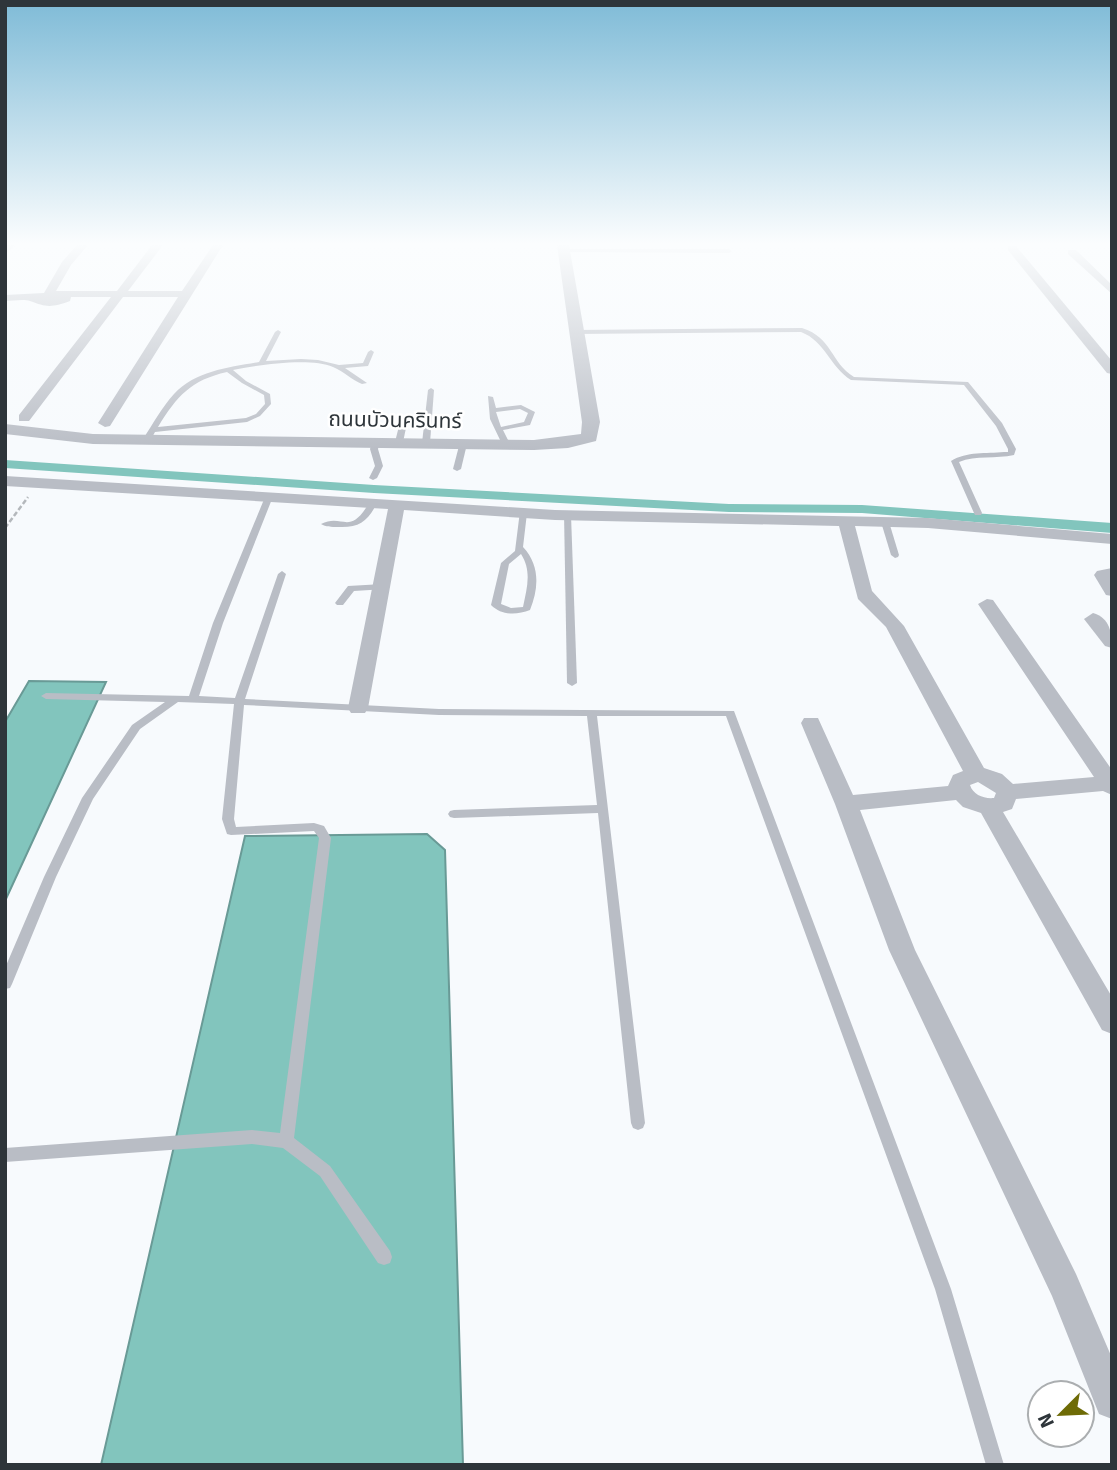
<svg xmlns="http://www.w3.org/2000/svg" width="1117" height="1470" font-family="Signika,'Noto Sans Thai',sans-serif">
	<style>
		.water { fill: #82c5bd; stroke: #699a96; stroke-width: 2 }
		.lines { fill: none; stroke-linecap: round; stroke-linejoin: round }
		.canal { fill: #82c5bd; fill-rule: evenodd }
		.path { stroke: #b4b8bc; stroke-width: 2.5; stroke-dasharray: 5 2.5; stroke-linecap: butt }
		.service { fill: #b9bdc5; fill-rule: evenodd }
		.minor { fill: #b9bdc5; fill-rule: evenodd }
		.tertiary { fill: #b9bdc5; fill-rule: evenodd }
		.labels { text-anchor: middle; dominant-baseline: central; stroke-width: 5; stroke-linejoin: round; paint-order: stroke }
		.far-street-label { font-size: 21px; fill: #2e353a; stroke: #fff }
	</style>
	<rect width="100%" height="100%" fill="#f7fafd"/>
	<g class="water">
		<path d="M 29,681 L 106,682 L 5,901 L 5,722 Z"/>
		<path d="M 427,834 L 445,850 L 463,1465 L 101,1465 L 245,836 Z"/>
	</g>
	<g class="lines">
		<path class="canal" d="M 5,460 L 374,485 L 729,504 L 862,505 L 1112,523 L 1112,533 L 862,513 L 729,512 L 374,493 L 5,468 Z"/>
		<path class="path" d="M 5,528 L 28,497"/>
		<g class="service">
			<path d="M 563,249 L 729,249 L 732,251 L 729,253 L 561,252 Z"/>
			<path d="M 802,328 C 833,338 830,362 854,377 L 968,382 L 1002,423 L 1016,449 L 1014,455 C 996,459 976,455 959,462 L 982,513 L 981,515 L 975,515 L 974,513 L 951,461 C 967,451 986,454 1004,452 L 1008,452 L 1008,449 L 996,426 L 964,385 L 851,380 C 830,367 825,341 801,332 L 575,334 L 572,332 L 575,330 Z"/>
			<path d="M 278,330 L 281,332 L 266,361 L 301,359 L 318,360 L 339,365 L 363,363 L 368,352 L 371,350 L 374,352 L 368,366 L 345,368 L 367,383 L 362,384 C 352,380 343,371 333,367 C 310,357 258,365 233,370 L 246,381 L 270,394 L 271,404 L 260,416 L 247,422 L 155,432 L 150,441 L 144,441 L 143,439 C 153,424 162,407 174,394 C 195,371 230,367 259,362 L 275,332 ZM 227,372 L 242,383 L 264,395 L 265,404 L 256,414 L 246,418 L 158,427 C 177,396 191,380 227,372 Z"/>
			<path d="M 431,388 L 434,390 L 430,443 L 426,445 L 422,443 L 428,390 Z"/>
			<path d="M 488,396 L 493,397 L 496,408 L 521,405 L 535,412 L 530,425 L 503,430 L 510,444 L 509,446 L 502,444 L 490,419 ZM 520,409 L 528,413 L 524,422 L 501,427 L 496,412 Z"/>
			<path d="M 399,426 L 406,428 L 403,442 L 399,444 L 395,442 Z"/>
			<path d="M 373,440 L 380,442 L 378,449 L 383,466 L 377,478 L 373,480 L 369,478 L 375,466 L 370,449 Z"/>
			<path d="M 460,442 L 467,444 L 461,469 L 457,471 L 453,469 Z"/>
			<path d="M 265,497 L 271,497 L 272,499 L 223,623 L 199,696 L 235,698 L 278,574 L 282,571 L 286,574 L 245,699 L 439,709 L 734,711 L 951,1289 L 1004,1465 L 986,1465 L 935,1289 L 726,716 L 597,716 L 645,1123 L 643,1128 L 638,1130 L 633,1128 L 631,1123 L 598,813 L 454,818 L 450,817 L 448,814 L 450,811 L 454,810 L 597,805 L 587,716 L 439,715 L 244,705 L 234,819 L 236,827 L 314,823 L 324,826 L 331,838 L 294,1138 L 330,1166 L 390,1251 L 392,1257 L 390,1263 L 384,1265 L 378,1263 L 320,1176 L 283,1148 L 252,1144 L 5,1162 L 5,1148 L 252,1130 L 280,1133 L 319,838 L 314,831 L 231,835 L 227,834 L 222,819 L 234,704 L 178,702 L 140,729 L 93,799 L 56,877 L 12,984 L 10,988 L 5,989 L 5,968 L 44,877 L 82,798 L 132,725 L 165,702 L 46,699 L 41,696 L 46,693 L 189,696 L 213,623 Z"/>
			<path d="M 369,503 L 372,503 L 376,505 C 367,522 358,528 338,527 C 331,527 326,527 321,524 C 343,513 349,537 369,503 Z"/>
			<path d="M 520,511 L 526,511 L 527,513 L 523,547 C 540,565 539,588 530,610 C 517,615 502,616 491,605 L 501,563 L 515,551 ZM 521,554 C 532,571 527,588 523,607 L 511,608 L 501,604 L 509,564 Z"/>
			<path d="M 564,513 L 567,513 L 571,515 L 577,683 L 572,686 L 567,683 Z"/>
			<path d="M 882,520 L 888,520 L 889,522 L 899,555 L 898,557 L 895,558 L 891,555 L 881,522 Z"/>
			<path d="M 383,584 L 387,587 L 386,589 L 354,591 L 343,605 L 337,605 L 335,603 L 348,586 Z"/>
		</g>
		<g class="minor">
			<path d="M 5,245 L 16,245 L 5,254 Z"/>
			<path d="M 77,245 L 88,245 L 71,265 L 56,291 L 117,291 L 152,245 L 163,245 L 128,291 L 182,291 L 213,245 L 223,245 L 110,426 L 105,427 L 98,423 L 178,297 L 123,297 L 29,421 L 19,421 L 19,415 L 111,297 L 71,297 L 70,301 C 51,308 46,307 30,301 C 24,299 12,301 5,301 L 5,295 L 44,293 L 62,262 Z"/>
			<path d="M 1008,246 L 1016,246 L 1112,361 L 1112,374 L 1107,373 L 1008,250 Z"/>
			<path d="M 1068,250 L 1076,250 L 1112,285 L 1112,294 L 1068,254 Z"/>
			<path d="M 5,476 L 555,510 L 928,518 L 1112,534 L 1112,544 L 928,528 L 855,526 L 872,591 L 904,626 L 984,768 L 1002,774 L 1013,784 L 1094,777 L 978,604 L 987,599 L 993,600 L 1112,770 L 1112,795 L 1103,791 L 1016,799 L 1012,809 L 1003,812 L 1112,997 L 1112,1034 L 1102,1030 L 981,813 L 963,807 L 956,800 L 860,810 L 915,950 L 1076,1274 L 1112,1358 L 1112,1419 L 1099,1414 L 1052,1296 L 889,950 L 835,804 L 801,723 L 804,718 L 818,718 L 853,795 L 948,786 L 953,775 L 963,771 L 886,627 L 858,599 L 839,526 L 555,520 L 404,510 L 368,708 L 365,713 L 351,713 L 348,708 L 388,509 L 5,486 ZM 978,782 L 996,793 L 994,798 C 984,799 973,795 970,785 Z"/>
			<path d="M 1112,568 L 1112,596 L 1106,595 L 1094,575 L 1097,571 Z"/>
			<path d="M 1093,613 C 1110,618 1112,633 1112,648 L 1105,646 L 1084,619 Z"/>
		</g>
		<path class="tertiary" d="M 557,245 L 569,245 L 600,422 L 596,441 L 568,448 L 534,450 L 93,444 L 5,434 L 5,424 L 93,434 L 534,440 L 581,434 L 582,422 Z"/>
	</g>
	<linearGradient id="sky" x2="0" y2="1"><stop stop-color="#7fbbd7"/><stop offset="0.54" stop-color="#fbfdfe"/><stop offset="1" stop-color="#fbfdfe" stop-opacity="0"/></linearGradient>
	<rect width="1117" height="451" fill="url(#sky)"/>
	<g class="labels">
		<g class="far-street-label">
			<text transform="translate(395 420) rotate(1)">ถนนบัวนครินทร์</text>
		</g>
	</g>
	<rect width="1117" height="1470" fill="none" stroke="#2e353a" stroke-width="14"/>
	<g transform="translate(1061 1414) rotate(246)"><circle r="33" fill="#ffffff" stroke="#abaeb0" stroke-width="2"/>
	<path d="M0-5L12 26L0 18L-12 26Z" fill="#6e6b06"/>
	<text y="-10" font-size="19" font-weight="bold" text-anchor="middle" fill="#2e353a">N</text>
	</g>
</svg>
